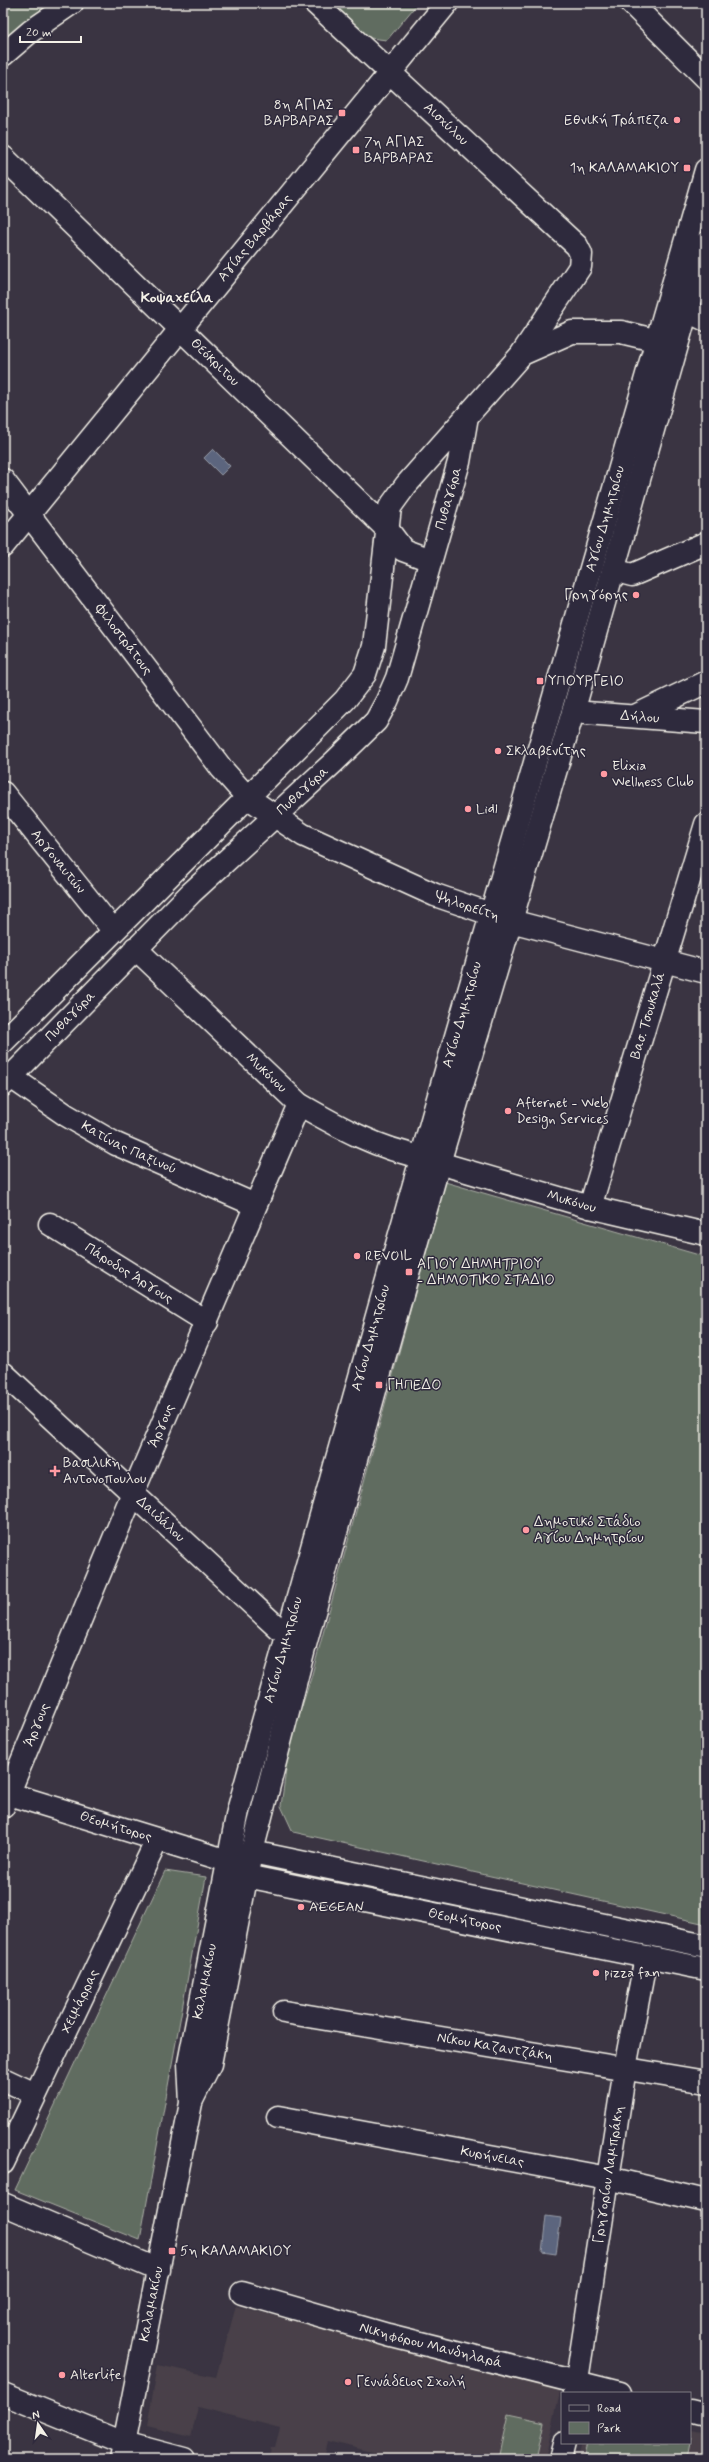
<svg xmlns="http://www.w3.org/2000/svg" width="709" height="2462" font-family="Mynerve,sans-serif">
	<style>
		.built { fill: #484048 }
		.green { fill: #606c61; stroke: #aaaea4 }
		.water { fill: #5b657e; stroke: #989da8 }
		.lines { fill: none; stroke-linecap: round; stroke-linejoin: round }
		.minor-casing { stroke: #f4f1e8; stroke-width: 25 }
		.major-casing { stroke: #f4f1e8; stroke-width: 25 }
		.minor { stroke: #2f2a3d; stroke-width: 22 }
		.major { stroke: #2f2a3d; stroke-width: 22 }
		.poi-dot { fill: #ff9aa2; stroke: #2f2a3d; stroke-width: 1.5 }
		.labels { text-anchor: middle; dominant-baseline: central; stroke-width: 3; stroke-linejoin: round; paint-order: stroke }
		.poi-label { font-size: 14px; fill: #f4f1e8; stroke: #2f2a3d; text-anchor: start }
		.street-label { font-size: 14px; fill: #f4f1e8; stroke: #2f2a3d }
		.neighbourhood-label { font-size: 15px; font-weight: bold; fill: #f4f1e8; stroke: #2f2a3d }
	</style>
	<rect width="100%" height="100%" fill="#3a3442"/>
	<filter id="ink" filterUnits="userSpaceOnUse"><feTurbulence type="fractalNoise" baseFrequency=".025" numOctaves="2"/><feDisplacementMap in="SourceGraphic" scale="8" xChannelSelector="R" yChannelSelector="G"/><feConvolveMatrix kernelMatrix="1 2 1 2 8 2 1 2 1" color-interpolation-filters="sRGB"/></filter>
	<g filter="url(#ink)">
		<g class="built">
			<path d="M 236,2306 L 561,2387 L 545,2459 L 401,2459 L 327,2441 L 323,2459 L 272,2459 L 268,2458 L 270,2452 L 271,2447 L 275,2447 L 280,2428 L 198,2407 L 191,2437 L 147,2426 L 158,2365 L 216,2377 Z"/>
			<path d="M 690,2431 L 706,2434 L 706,2459 L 578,2459 L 582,2443 L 690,2443 Z"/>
		</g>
		<g class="green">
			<path d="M 3,3 L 75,3 L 3,49 Z"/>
			<path d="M 333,3 L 418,3 L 387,40 L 370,38 Z"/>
			<path d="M 445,1182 L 706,1257 L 706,1924 L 293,1832 L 281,1806 L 286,1770 L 282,1769 L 311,1678 Z"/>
			<path d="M 297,1869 L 706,1951 L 706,1961 L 296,1873 Z"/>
			<path d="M 165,1871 L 206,1877 L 140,2240 L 15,2190 Z"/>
			<path d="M 508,2414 L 545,2422 L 537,2459 L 498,2459 Z"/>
			<path d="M 690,2439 L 691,2439 L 687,2459 L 584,2459 L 588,2443 L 690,2443 Z"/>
		</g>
		<g class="water">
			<path d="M 213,449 L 230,466 L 221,475 L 204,458 Z"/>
			<path d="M 546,2216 L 561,2218 L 556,2254 L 542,2252 Z"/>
		</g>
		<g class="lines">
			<g class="minor-casing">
				<g id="minor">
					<path d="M 631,3 L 706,78"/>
					<path d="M 3,55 L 31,31 L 72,3"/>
					<path id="s1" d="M 3,157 L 388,530 L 403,550 L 430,560"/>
					<path d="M 671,303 L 706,320"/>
					<path d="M 522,354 L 572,332 L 621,332 L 675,345"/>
					<path id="s2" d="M 3,480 L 222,769 L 247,797 L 303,835 L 435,895 L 511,921 L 706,972"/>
					<path id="s3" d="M 3,546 L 447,3"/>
					<path d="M 613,570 L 632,575 L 706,543"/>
					<path id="s4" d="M 573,712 L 706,722"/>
					<path d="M 635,716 L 706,682"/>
					<path id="s5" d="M 3,793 L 113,930"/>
					<path id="s6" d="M 135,948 L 299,1104 C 337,1126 380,1150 423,1157"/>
					<path d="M 3,1042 L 345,700 L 365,674 L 374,646 L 390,507 L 406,485 L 521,355 L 580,267 L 581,254 L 577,246 L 315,3"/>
					<path id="s7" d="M 11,1077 L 66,1115 L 116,1144 L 255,1205"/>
					<path id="s8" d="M 3,1085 L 191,893 L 334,762 L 376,721 L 387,701 L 397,678 L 459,462 L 467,416"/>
					<path id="s9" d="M 439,1163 L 590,1207 L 706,1234"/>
					<path id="s10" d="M 590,1207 L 706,824"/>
					<path id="s11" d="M 50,1224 L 207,1322"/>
					<path id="s12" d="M 3,1373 L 279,1629 L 288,1632 L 303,1643"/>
					<path id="s13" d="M 3,1792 L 228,1861 L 246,1876 L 706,1969"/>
					<path id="s14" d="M 3,1807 L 132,1495 L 299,1104"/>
					<path d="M 234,1859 L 252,1852 L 706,1946"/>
					<path id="s15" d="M 284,2012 L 706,2082"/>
					<path d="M 3,2079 L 35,2094"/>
					<path id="s16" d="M 278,2117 L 608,2178 L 706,2201"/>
					<path id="s17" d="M 3,2163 L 157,1840"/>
					<path d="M 3,2204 L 159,2270"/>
					<path id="s18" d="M 242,2293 L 388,2335 L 620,2393"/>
					<path id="s19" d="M 575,2393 L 625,2068 L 646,1957"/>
					<path d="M 3,2394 L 124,2443 L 184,2459"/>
					<path d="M 690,2411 L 706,2415"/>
					<path d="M 560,2459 L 564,2443"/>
				</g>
			</g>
			<g class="major-casing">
				<g id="major">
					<path d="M 192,2100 L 210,2064 L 249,1863 L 305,1645 L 377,1383 L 439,1163 L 573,712 L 706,243"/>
					<path id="s20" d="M 121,2459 L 191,2103 L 189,2063 L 238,1811 L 439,1095 L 706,170"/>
				</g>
			</g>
			<use href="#minor" class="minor"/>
			<use href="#major" class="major"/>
		</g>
	</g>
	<g class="poi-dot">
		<rect x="338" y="109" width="8" height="8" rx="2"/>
		<circle cx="677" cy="120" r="4"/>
		<rect x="352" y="146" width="8" height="8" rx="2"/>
		<rect x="683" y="164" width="8" height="8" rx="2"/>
		<circle cx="636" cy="595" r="4"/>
		<rect x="536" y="677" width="8" height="8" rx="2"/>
		<circle cx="498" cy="751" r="4"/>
		<circle cx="604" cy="774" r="4"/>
		<circle cx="468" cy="809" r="4"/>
		<circle cx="508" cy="1111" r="4"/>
		<circle cx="357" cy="1256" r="4"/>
		<rect x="405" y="1268" width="8" height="8" rx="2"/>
		<rect x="375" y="1381" width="8" height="8" rx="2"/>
		<path d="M53 1465h4v4h4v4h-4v4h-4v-4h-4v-4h4z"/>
		<circle cx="526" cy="1530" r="4"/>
		<circle cx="301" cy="1907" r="4"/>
		<circle cx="596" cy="1973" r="4"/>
		<rect x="168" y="2247" width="8" height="8" rx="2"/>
		<circle cx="62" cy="2375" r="4"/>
		<circle cx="348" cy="2382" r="4"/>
	</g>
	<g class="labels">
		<g class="poi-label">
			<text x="334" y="105" text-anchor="end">8η ΑΓΙΑΣ<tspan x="334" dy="16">ΒΑΡΒΑΡΑΣ</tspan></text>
			<text x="669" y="120" text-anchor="end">Εθνική Τράπεζα</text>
			<text x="364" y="142">7η ΑΓΙΑΣ<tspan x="364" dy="16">ΒΑΡΒΑΡΑΣ</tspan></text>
			<text x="679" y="168" text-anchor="end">1η ΚΑΛΑΜΑΚΙΟΥ</text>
			<text x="628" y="595" text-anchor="end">Γρηγόρης</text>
			<text x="548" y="681">ΥΠΟΥΡΓΕΙΟ</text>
			<text x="506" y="751">Σκλαβενίτης</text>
			<text x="612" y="766">Elixia<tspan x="612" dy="16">Wellness Club</tspan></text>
			<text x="476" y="809">Lidl</text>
			<text x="516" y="1103">Afternet - Web<tspan x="516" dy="16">Design Services</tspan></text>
			<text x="365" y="1256">REVOIL</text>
			<text x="417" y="1264">ΑΓΙΟΥ ΔΗΜΗΤΡΙΟΥ<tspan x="417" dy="16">- ΔΗΜΟΤΙΚΟ ΣΤΑΔΙΟ</tspan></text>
			<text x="387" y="1385">ΓΗΠΕΔΟ</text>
			<text x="63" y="1463">Βασιλικη<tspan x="63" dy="16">Αντονοπουλου</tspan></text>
			<text x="534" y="1522">Δημοτικό Στάδιο<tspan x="534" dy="16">Αγίου Δημητρίου</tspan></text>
			<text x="309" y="1907">AEGEAN</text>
			<text x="604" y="1973">pizza fan</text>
			<text x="180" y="2251">5η ΚΑΛΑΜΑΚΙΟΥ</text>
			<text x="70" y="2375">Alterlife</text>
			<text x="356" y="2382">Γεννάδειος Σχολή</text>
		</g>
		<g class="street-label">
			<text transform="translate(446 124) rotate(43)">Αισχύλου</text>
			<text stroke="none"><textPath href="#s3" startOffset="398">Αγίας Βαρβάρας</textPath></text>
			<text stroke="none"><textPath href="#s1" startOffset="295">Θεόκριτου</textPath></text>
			<text stroke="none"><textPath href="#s8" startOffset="756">Πυθαγόρα</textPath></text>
			<text stroke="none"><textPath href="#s20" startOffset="2003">Αγίου Δημητρίου</textPath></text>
			<text stroke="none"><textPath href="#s2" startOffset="200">Φιλοστράτους</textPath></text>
			<text stroke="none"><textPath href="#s4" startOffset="67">Δήλου</textPath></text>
			<text stroke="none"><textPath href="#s8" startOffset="420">Πυθαγόρα</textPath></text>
			<text stroke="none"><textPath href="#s5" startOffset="88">Αργοναυτών</textPath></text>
			<text stroke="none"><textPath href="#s2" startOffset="647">Ψηλορείτη</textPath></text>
			<text stroke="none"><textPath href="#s20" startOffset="1487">Αγίου Δημητρίου</textPath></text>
			<text stroke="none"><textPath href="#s8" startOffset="96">Πυθαγόρα</textPath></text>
			<text stroke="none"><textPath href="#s10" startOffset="200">Βασ. Τσουκαλά</textPath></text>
			<text stroke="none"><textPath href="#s6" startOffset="181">Μυκόνου</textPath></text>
			<text stroke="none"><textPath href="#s7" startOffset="138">Κατίνας Παξινού</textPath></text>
			<text stroke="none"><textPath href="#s9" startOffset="138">Μυκόνου</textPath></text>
			<text stroke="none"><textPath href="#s11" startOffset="93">Πάροδος Άργους</textPath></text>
			<text stroke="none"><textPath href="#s20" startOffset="1151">Αγίου Δημητρίου</textPath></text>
			<text stroke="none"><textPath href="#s14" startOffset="413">Άργους</textPath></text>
			<text stroke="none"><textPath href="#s12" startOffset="215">Δαιδάλου</textPath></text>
			<text stroke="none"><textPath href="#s20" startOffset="827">Αγίου Δημητρίου</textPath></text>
			<text stroke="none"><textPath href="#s14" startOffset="89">Άργους</textPath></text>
			<text stroke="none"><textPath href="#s13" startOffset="118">Θεομήτορος</textPath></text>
			<text stroke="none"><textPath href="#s13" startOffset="482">Θεομήτορος</textPath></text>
			<text stroke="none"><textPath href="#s20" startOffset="486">Καλαμακίου</textPath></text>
			<text stroke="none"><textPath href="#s17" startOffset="179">Χειμάρρας</textPath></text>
			<text stroke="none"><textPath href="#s15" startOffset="214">Νίκου Καζαντζάκη</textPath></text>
			<text stroke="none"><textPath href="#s16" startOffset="218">Κυρήνειας</textPath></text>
			<text stroke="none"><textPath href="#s19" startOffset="221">Γρηγορίου Λαμπράκη</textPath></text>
			<text stroke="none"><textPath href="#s20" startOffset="158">Καλαμακίου</textPath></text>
			<text stroke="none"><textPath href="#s18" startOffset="196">Νικηφόρου Μανδηλαρά</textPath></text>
		</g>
		<g class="neighbourhood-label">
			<text x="177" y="298">Κοψαχείλα</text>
		</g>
	</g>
	<rect width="709" height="2462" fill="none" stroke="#2f2a3d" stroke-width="16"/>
	<rect x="8" y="8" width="693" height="2446" fill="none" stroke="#f4f1e8" stroke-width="1.5" filter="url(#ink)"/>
	<rect x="561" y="2392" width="130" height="52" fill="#2f2a3d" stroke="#7e7a81"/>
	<rect x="569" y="2405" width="20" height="6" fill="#2f2a3d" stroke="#7e7a81"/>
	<text x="597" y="2412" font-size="12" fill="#f4f1e8">Road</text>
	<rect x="569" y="2422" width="20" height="12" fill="#606c61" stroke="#7e7a81"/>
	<text x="597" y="2432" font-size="12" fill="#f4f1e8">Park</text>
	<g transform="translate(38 2424) rotate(347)" stroke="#2f2a3d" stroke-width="3" paint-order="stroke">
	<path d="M0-3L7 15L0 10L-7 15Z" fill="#f4f1e8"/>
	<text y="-6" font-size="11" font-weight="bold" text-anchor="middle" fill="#f4f1e8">N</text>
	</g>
	<path d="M20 36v6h61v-6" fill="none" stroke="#f4f1e8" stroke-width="2"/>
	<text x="26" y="36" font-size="12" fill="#f4f1e8" stroke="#2f2a3d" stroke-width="3" paint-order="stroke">20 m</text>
</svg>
